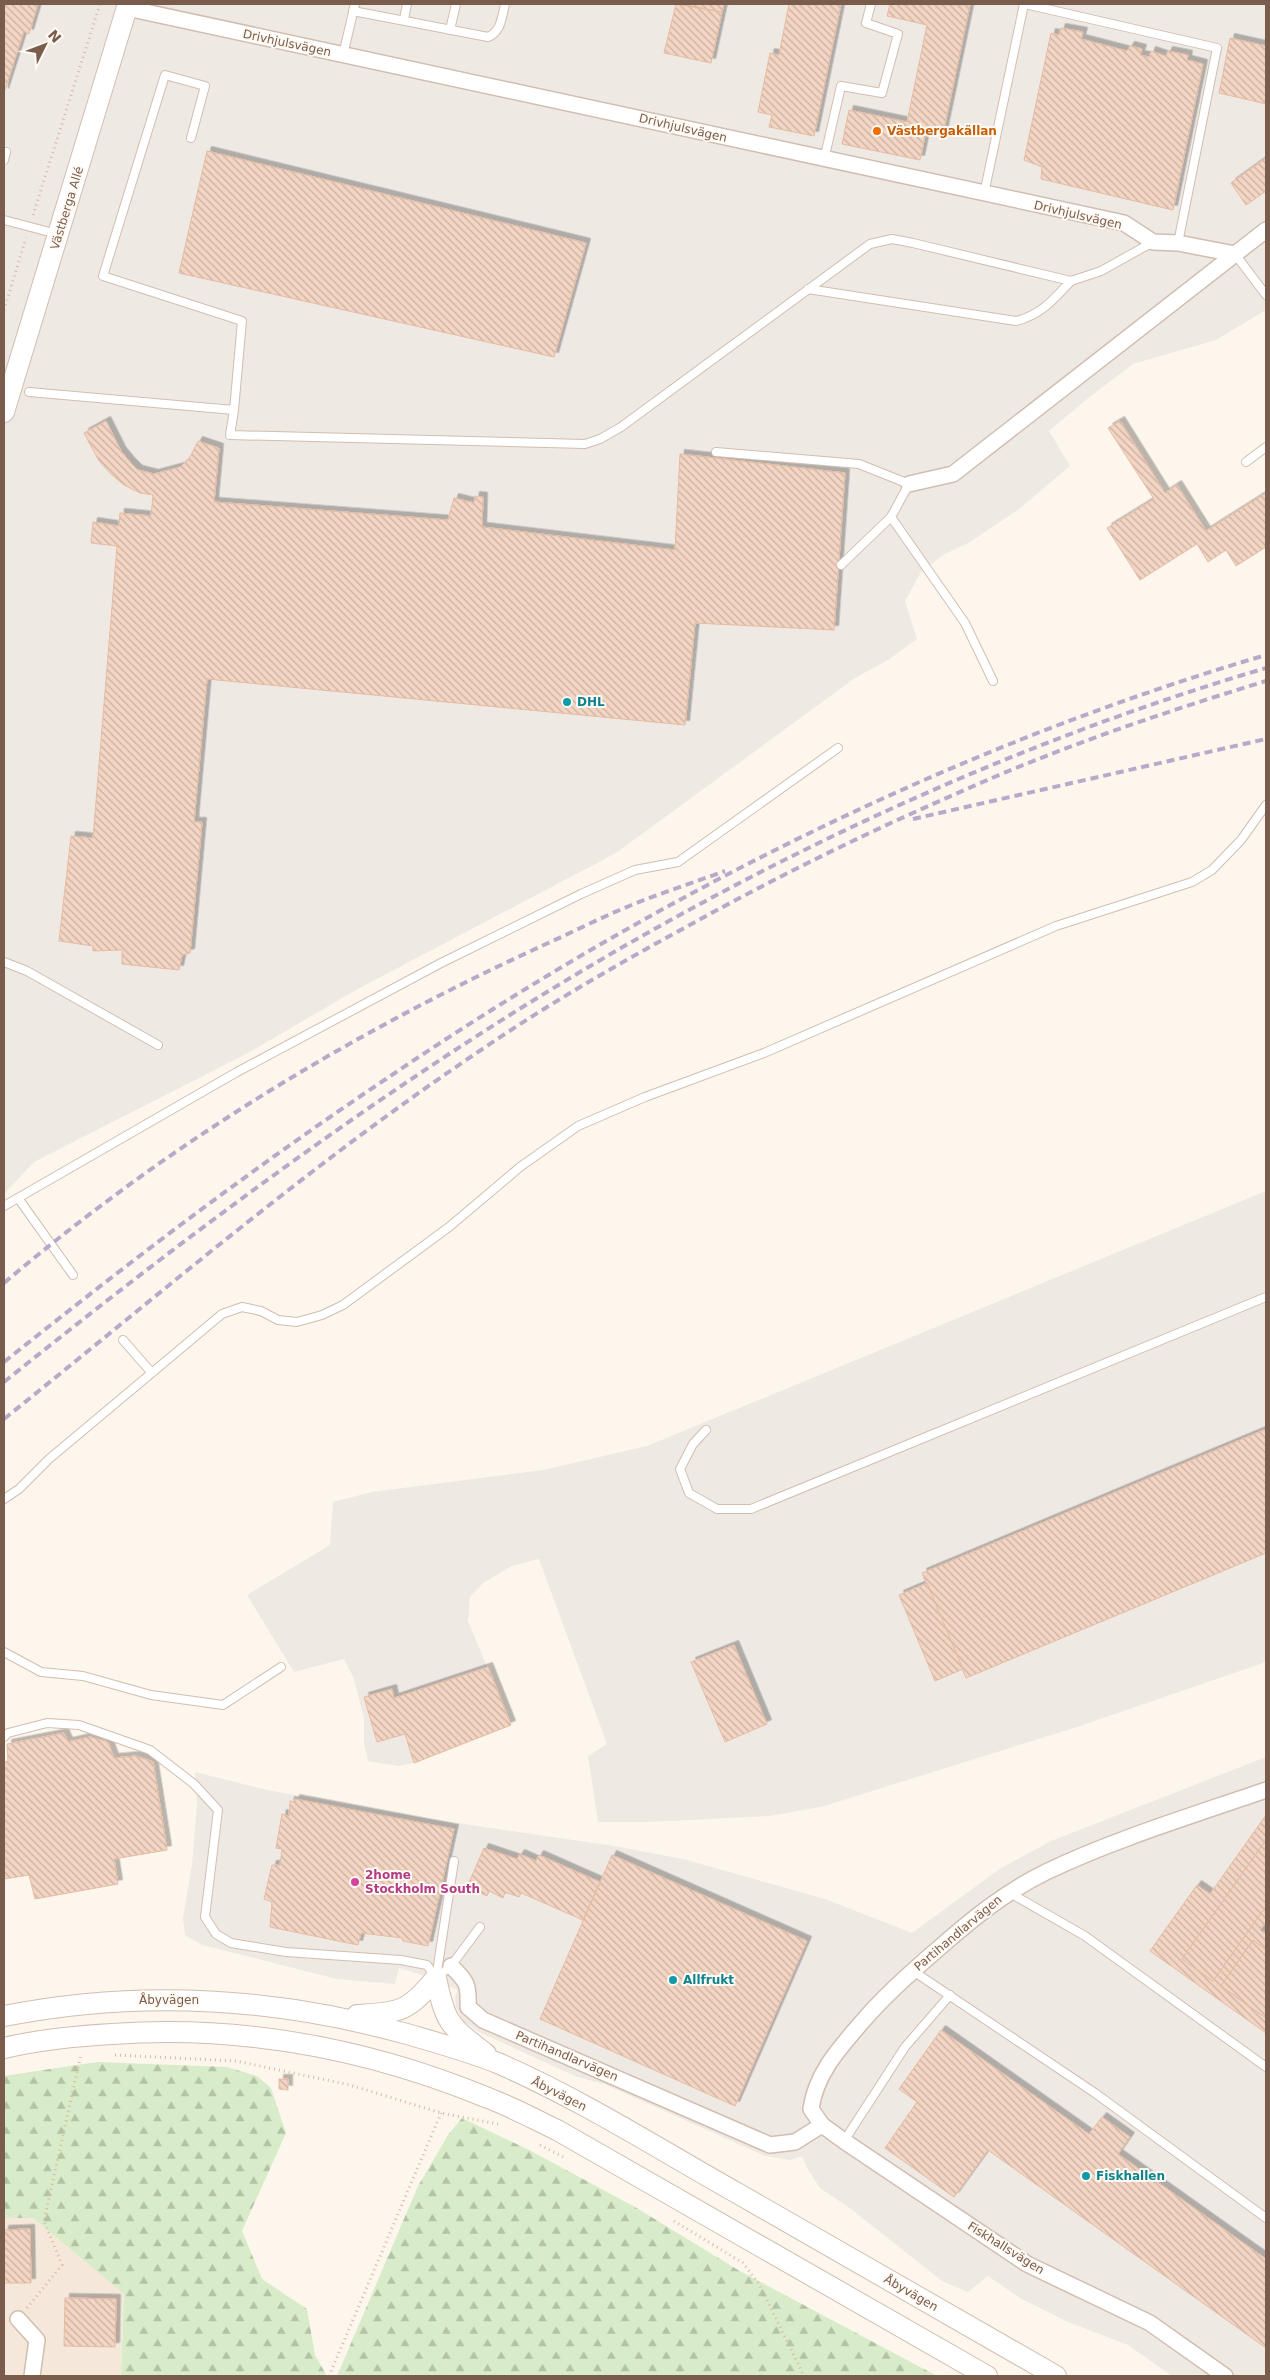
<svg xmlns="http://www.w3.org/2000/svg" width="1270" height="2380" font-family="'DejaVu Sans',sans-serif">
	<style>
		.residential { fill: #f5e8da }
		.industrial { fill: #efe9e4 }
		.forest { fill: url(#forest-firs) }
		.building { fill: url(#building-back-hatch); stroke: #e6bba3; filter: url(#shadow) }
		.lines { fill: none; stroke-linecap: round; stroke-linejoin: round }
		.service-casing { stroke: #d1beb0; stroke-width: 10 }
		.minor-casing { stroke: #d1beb0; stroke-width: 18 }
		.tertiary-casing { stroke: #d1beb0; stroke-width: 22 }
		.path { stroke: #d9b8a5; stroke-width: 3; stroke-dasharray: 1 4; stroke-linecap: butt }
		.service { stroke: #fff; stroke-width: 8 }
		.minor { stroke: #fff; stroke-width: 15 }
		.tertiary { stroke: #fff; stroke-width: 20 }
		.rail { stroke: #b9a8c9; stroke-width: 4; stroke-dasharray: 8 5; stroke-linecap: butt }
		.food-dot { fill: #e8710a; stroke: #fffaf3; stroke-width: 2 }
		.culture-dot { fill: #0f9aa8; stroke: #fffaf3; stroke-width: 2 }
		.hotel-dot { fill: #d1479c; stroke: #fffaf3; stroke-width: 2 }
		.labels { text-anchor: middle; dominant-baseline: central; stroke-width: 4; stroke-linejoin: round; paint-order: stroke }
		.street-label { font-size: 12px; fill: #7a5c4d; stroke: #fffaf3 }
		.food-label { font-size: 12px; font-weight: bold; fill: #c56008; stroke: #fffaf3; text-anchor: start }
		.culture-label { font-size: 12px; font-weight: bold; fill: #0d838f; stroke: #fffaf3; text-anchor: start }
		.hotel-label { font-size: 12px; font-weight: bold; fill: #b23c85; stroke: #fffaf3; text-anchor: start }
	</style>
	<defs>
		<pattern id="forest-firs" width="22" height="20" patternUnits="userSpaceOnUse" patternTransform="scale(1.25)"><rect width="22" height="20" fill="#d8ecc9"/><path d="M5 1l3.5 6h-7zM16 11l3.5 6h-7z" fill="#b4c2a5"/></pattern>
		<pattern id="building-back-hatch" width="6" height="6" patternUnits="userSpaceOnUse" patternTransform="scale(1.25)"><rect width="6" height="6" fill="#f3d5c3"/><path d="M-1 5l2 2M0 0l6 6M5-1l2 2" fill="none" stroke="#cab0a1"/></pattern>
		<filter id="shadow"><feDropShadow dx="4.5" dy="-4.5" stdDeviation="0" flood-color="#0004"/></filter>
	</defs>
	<rect width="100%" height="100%" fill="#fdf6ec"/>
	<path class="residential" d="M 4,2218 L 33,2218 L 124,2294 L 121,2376 L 4,2376 Z"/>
	<g class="industrial">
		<path d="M 4,4 L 1266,4 L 1266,310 L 1216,340 L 1133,364 L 1087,399 L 1049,431 L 1070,466 L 1019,509 L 970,542 L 943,555 L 921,572 L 905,601 L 917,639 L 888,660 L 855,678 L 616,853 L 356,990 L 248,1053 L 34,1162 L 4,1194 Z"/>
		<path d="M 1266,1191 L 1266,1662 L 1077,1727 L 821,1807 L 769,1816 L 648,1822 L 598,1822 L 588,1756 L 607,1744 L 539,1559 L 512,1566 L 483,1583 L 470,1597 L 468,1621 L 511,1725 L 414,1763 L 398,1766 L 368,1761 L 364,1744 L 364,1718 L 354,1679 L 344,1659 L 294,1672 L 247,1595 L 330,1545 L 333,1502 L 372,1492 L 543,1470 L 647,1446 Z"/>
		<path d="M 1266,1757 L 1266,2376 L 1172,2376 L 1128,2345 L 1068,2322 L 1020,2298 L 988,2276 L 968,2292 L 942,2281 L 851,2209 L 820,2188 L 807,2168 L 802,2156 L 791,2160 L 765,2156 L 604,2084 L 577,2077 L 477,2031 L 462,2020 L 456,2007 L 455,1996 L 458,1990 L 419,1974 L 399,1968 L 395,1984 L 337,1979 L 202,1945 L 185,1935 L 183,1918 L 192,1865 L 197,1803 L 195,1772 L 267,1790 L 424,1818 L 614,1846 L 683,1859 L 825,1899 L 912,1933 L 1001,1868 L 1051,1841 Z"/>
	</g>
	<g class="forest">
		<path d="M 97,2062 L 227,2067 L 257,2076 L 271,2088 L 286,2133 L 242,2231 L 262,2279 L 307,2309 L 315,2355 L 327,2376 L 121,2376 L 124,2294 L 33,2218 L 4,2218 L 4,2076 Z"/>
		<path d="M 462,2118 L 529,2150 L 635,2207 L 738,2270 L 937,2376 L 337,2376 L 418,2186 L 448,2135 Z"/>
	</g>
	<g class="building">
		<path d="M 4,4 L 38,4 L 29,34 L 24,31 L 4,93 Z"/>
		<path d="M 676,4 L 722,12 L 711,63 L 664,53 Z"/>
		<path d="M 681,4 L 724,4 L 722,12 Z"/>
		<path d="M 789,4 L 841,4 L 814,136 L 769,127 L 772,115 L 758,112 L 770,53 L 779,55 Z"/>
		<path d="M 890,4 L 970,5 L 943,134 L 926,131 L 920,160 L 842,144 L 849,110 L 907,122 L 927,25 L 887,16 Z"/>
		<path d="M 1061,28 L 1083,32 L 1081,39 L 1127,51 L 1130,46 L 1142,49 L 1140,55 L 1149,57 L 1151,51 L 1166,56 L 1168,51 L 1188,55 L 1187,60 L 1203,64 L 1173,210 L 1041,179 L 1042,167 L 1024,160 L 1051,33 L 1059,35 Z"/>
		<path d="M 1230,38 L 1266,46 L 1266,104 L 1219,93 Z"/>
		<path d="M 207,151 L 586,243 L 554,357 L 179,273 Z"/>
		<path d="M 1266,158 L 1266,191 L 1246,205 L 1231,183 Z"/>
		<path d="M 106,421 L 121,451 L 130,462 L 138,470 L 154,474 L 180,467 L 189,459 L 198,441 L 219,448 L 214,502 L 448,520 L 454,498 L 474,503 L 475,496 L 483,497 L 482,527 L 675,550 L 680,454 L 845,473 L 834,630 L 695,623 L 685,725 L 207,679 L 194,822 L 202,822 L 190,953 L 182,955 L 179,970 L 122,964 L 122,950 L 93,951 L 93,946 L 59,941 L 71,836 L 93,838 L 117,546 L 91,543 L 93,522 L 119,526 L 120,513 L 151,516 L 153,495 L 140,493 L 124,485 L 112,475 L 99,461 L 84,433 Z"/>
		<path d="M 1120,421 L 1165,493 L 1177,485 L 1206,531 L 1266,493 L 1266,547 L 1236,566 L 1226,550 L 1208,562 L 1197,544 L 1140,580 L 1107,528 L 1154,499 L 1108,428 Z"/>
		<path d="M 1266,1429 L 1266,1553 L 966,1678 L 922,1573 Z"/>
		<path d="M 927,1583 L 963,1669 L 935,1681 L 899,1595 Z"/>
		<path d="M 734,1645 L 767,1724 L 725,1742 L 691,1662 Z"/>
		<path d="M 488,1667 L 511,1725 L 414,1763 L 405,1734 L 377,1742 L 364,1697 L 392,1689 L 394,1698 Z"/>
		<path d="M 64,1733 L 68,1742 L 90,1737 L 108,1742 L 114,1758 L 136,1756 L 153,1762 L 167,1850 L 114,1859 L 118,1884 L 35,1899 L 29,1875 L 4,1879 L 4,1762 L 8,1761 L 7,1744 Z"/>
		<path d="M 295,1799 L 454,1829 L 428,1946 L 403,1941 L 402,1938 L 361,1933 L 358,1945 L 270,1927 L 272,1902 L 264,1899 L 272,1865 L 280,1865 L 282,1849 L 276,1848 L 282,1814 L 289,1816 L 290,1801 L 295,1802 Z"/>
		<path d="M 1266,1815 L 1266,1840 L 1182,1959 L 1213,1981 L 1266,1906 L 1266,1922 L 1260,1930 L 1266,1934 L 1266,1950 L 1253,1940 L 1221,1986 L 1266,2018 L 1266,2033 L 1150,1951 L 1197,1885 L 1210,1894 Z"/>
		<path d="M 1266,1840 L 1266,1906 L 1213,1981 L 1182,1959 Z"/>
		<path d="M 484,1848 L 517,1859 L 520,1854 L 536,1861 L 539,1855 L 600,1882 L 583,1920 L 521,1893 L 519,1897 L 505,1892 L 503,1898 L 489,1891 L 487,1896 L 467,1887 Z"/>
		<path d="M 612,1855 L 807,1941 L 735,2106 L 540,2019 Z"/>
		<path d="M 1253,1940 L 1266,1950 L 1266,2018 L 1221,1986 Z"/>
		<path d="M 941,2030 L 1089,2134 L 1102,2117 L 1130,2137 L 1118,2154 L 1266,2259 L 1266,2348 L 988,2150 L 954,2197 L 885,2148 L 917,2102 L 899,2089 Z"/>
		<path d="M 279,2079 L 288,2079 L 288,2090 L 279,2089 Z"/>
		<path d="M 30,2229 L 31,2283 L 4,2283 L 4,2230 Z"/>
		<path d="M 65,2298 L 116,2299 L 115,2347 L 64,2346 Z"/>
	</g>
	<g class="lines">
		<g class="service-casing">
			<g id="service">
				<path d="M 1025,4 L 1217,48 L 1178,243"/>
				<path d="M 353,11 L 488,37 C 501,32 502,17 505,4"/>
				<path d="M 404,19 L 407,4"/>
				<path d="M 450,30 L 456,4"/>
				<path d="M 343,55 L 355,4"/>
				<path d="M 4,160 L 6,152"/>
				<path d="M 824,160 L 841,86 L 882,93 L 898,34 L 866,23 L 871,4"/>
				<path d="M 984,194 L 1024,4"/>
				<path d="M 4,220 L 57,234"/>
				<path d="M 1235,254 L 1266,295"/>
				<path d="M 808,289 L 1016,321 C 1041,315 1054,299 1071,281"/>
				<path d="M 29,392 L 234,410 L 242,321 L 103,276 L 165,75 L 205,86 L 191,138"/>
				<path d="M 234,410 L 230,435 L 585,444 L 600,439 L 621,427 L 870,244 L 892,239 L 913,243 L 1071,281 L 1101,271 L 1153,242"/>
				<path d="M 716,452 L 859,464 L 909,484 L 891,517 L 965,623 L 993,681"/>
				<path d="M 1246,462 L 1266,447"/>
				<path d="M 841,565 L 891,517"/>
				<path d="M 4,962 L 27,971 L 158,1045"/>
				<path d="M 18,1198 L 73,1275"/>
				<path d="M 4,1206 L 237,1072 L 441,963 L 581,894 L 635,870 L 678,862 L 838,748"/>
				<path d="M 123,1340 L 151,1372"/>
				<path d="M 706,1430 L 693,1444 L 680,1469 L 689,1493 L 717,1509 L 751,1509 L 1266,1297"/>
				<path d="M 4,1499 L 19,1489 L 49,1459 L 222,1314 L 242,1307 L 261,1311 L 278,1320 L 297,1322 L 322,1315 L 343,1305 L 449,1227 L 520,1167 L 578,1126 L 645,1097 L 764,1053 L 1056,926 L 1192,882 L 1212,870 L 1241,840 L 1266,805"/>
				<path d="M 4,1652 L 41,1672 L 83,1676 L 151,1695 L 223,1705 L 281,1667"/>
				<path d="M 4,1737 L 8,1733 L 47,1723 L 79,1725 L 150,1750 L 194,1784 L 218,1810 L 205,1917 L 216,1934 L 231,1943 L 286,1952 L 401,1960 L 427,1965 L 436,1978"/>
				<path d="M 1010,1893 L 1085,1936 L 1266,2067"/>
				<path d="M 913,1971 L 1095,2093 L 1266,2218"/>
				<path d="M 436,1978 L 454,1861"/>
				<path d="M 436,1978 L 451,1966 L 480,1927"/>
				<path d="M 844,2141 L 905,2047 L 950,1995"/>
			</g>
		</g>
		<g class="minor-casing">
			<g id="minor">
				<path d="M 127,8 L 1124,223 L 1153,242 L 1178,243 L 1235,254"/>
				<path d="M 909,484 L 953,474 L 1266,230"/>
				<path d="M 451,1966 C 467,1981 469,1985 468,2007 L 483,2020 L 770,2145 L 795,2142 L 822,2125"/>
				<path d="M 18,2319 L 37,2340 L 32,2376"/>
				<path d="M 1225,2376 L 1150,2323 L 1027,2264 L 844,2141 L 822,2125 L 811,2109 C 816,2073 839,2049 862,2022 C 885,1995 911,1972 938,1949 C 972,1919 1005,1892 1046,1872 C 1115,1839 1194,1815 1266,1790"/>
			</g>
		</g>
		<g class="tertiary-casing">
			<g id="tertiary">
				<path d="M 4,412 L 128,4"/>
				<path d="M 436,1978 C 446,2025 449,2025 486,2054"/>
				<path d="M 357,2015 C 400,2012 407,2013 436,1978"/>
				<path d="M 4,2016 C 140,1989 273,1997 407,2034 C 438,2043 471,2052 500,2064 C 582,2100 659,2149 737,2193 C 844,2254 950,2315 1056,2376"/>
				<path d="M 4,2048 C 38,2040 76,2036 112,2034 C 241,2025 369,2049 488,2098 C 512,2107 534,2119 557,2130 L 987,2376"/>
			</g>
		</g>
		<g class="path">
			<path d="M 33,215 L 100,4"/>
			<path d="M 4,310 L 26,238"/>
			<path d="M 115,2055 L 236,2061 L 350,2085 L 441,2113 L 498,2124"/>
			<path d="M 540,2145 L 563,2157"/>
			<path d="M 674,2221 L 743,2263 L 759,2284 L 804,2376"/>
			<path d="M 27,2308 L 62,2265 L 44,2221 L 81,2054"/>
			<path d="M 329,2376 L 441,2113"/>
		</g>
		<use href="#service" class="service"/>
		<use href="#minor" class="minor"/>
		<use href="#tertiary" class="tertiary"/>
		<g class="rail">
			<path d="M 913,819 L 1266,739"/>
			<path d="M 4,1283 C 168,1144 351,1033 546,944 C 575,931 604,916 634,904 C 664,892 695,882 725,871"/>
			<path d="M 4,1362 C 128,1263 254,1167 386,1079 C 654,897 955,746 1266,655"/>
			<path d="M 4,1382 C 170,1249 340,1121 521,1008 C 752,864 1005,745 1266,668"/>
			<path d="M 4,1419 C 161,1293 316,1160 484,1048 C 550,1003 618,964 688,926 C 778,876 872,830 967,789 C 1063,746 1165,712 1266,681"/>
		</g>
	</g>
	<circle class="food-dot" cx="877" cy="131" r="5"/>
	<g class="culture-dot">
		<circle cx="567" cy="702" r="5"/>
		<circle cx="673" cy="1980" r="5"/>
		<circle cx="1086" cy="2176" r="5"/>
	</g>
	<circle class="hotel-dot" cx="355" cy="1882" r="5"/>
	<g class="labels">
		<g class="street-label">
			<text transform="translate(287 43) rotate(12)">Drivhjulsvägen</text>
			<text transform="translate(683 128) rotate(13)">Drivhjulsvägen</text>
			<text transform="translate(67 208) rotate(-73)">Västberga Allé</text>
			<text transform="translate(1078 215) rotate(13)">Drivhjulsvägen</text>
			<text transform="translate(958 1933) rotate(-40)">Partihandlarvägen</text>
			<text x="169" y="2000">Åbyvägen</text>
			<text transform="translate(567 2056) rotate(23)">Partihandlarvägen</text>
			<text transform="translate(559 2094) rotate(27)">Åbyvägen</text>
			<text transform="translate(1006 2248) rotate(32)">Fiskhallsvägen</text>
			<text transform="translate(911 2293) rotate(30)">Åbyvägen</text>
		</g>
		<g class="food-label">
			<text x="887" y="131">Västbergakällan</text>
		</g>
		<g class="culture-label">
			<text x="577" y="702">DHL</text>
			<text x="683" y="1980">Allfrukt</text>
			<text x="1096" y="2176">Fiskhallen</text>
		</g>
		<g class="hotel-label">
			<text x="365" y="1875">2home<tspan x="365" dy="14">Stockholm South</tspan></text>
		</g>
	</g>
	<rect width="1270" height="2380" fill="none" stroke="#7a5c4d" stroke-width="10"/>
	<g transform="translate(45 45) rotate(48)" stroke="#fffaf3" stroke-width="4" paint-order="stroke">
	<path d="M0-4L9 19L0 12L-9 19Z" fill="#7a5c4d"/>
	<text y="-8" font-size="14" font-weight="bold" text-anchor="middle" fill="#7a5c4d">N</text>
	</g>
</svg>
